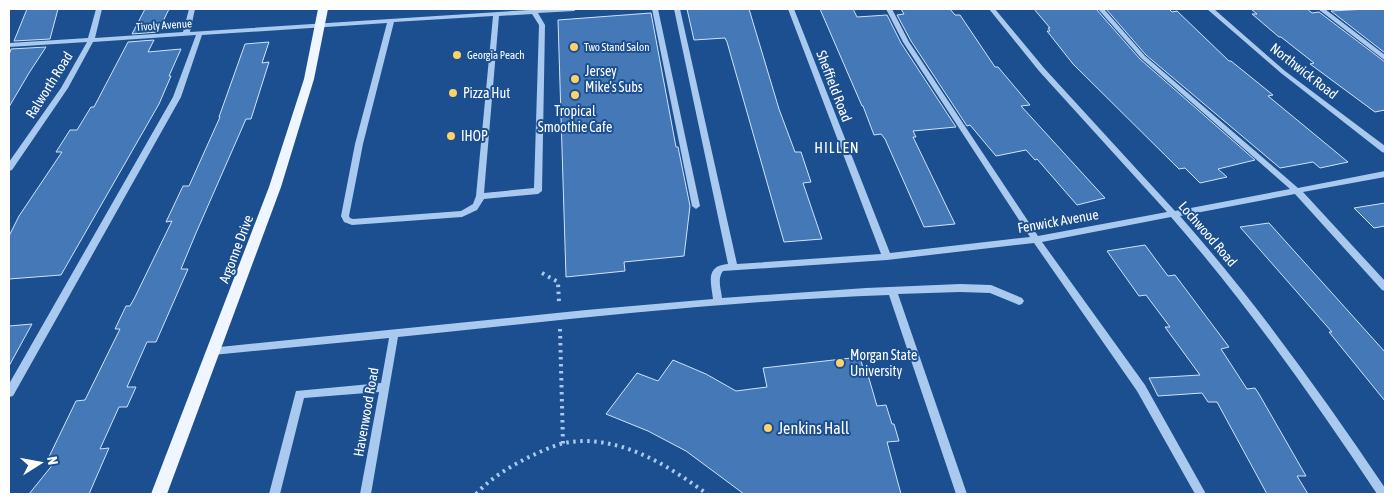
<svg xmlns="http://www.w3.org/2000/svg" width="1394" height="503" font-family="'Asap Condensed',sans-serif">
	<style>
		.building { fill: #4478b7; stroke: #cfe3fa }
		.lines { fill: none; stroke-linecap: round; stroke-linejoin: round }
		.path { stroke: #a9c9ee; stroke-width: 4; stroke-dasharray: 2.5 4.5; stroke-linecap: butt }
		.minor { fill: #a9c9ee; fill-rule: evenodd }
		.major { fill: #f0f6ff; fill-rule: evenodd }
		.poi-dot { fill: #ffd166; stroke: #1b4f8f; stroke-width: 2 }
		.labels { text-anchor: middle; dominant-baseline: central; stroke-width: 4; stroke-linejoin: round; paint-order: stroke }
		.far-street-label { font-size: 11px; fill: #fff; stroke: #1b4f8f }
		.far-poi-label { font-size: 11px; fill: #fff; stroke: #1b4f8f; text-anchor: start }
		.poi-label { font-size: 14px; fill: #fff; stroke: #1b4f8f; text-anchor: start }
		.street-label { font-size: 14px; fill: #fff; stroke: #1b4f8f }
		.neighbourhood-label { font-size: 15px; letter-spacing: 1px; fill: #fff; stroke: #1b4f8f }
		.near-poi-label { font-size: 16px; fill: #fff; stroke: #1b4f8f; text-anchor: start }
	</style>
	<rect width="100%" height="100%" fill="#1b4f8f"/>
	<g class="building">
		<path d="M 27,9 L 58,9 L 50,39 L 14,41 Z"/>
		<path d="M 145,9 L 169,9 L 158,32 L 132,34 Z"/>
		<path d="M 687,9 L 749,9 L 779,109 L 795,152 L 801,152 L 811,182 L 803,183 L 822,239 L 784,242 L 727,42 L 725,38 L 694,40 Z"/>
		<path d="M 820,9 L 853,9 L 857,17 L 887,15 L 901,43 L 956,127 L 913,131 L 916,137 L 913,137 L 955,224 L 924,227 L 885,139 L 881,134 L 874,135 L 863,106 L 862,106 Z"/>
		<path d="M 901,9 L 950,9 L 955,15 L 960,15 L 995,67 L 998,67 L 1030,105 L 1021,106 L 1105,198 L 1077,205 L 1037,159 L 1035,160 L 1026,150 L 996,156 L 970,125 L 967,126 L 911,41 L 897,15 L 904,14 Z"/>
		<path d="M 1034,9 L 1096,9 L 1140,59 L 1255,160 L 1218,169 L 1227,177 L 1200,183 L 1185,168 L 1179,169 L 1073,64 L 1047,31 L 1050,31 L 1048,28 L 1050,28 Z"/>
		<path d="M 1106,9 L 1169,9 L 1172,12 L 1177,11 L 1229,61 L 1231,61 L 1273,95 L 1268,96 L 1348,162 L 1320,168 L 1313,162 L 1280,168 L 1146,55 Z"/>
		<path d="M 1251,9 L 1307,9 L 1312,13 L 1319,12 L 1385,62 L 1385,110 L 1375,112 L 1310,64 L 1314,63 L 1281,37 L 1279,37 L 1252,14 L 1257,14 Z"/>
		<path d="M 1367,9 L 1385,9 L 1385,53 L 1331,11 Z"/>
		<path d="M 651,13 L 676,147 L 678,147 L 690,206 L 684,256 L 624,262 L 625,271 L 566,277 L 558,20 Z"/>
		<path d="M 154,40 L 148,52 L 181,49 L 169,76 L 171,76 L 159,104 L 61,275 L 9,279 L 9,236 L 19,216 L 62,152 L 56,152 L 70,130 L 77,130 L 91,107 L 94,107 L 128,42 Z"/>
		<path d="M 269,42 L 262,63 L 269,62 L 251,119 L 246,119 L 196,233 L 181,269 L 188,269 L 156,342 L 147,342 L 127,387 L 136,387 L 127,407 L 119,407 L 100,449 L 109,448 L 89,494 L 29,494 L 54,463 L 46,463 L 76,401 L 85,400 L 120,329 L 115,329 L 126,306 L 130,306 L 135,297 L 172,221 L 166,222 L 183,186 L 189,186 L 220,117 L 219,117 L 245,44 Z"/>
		<path d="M 46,47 L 29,73 L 9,107 L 9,55 L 11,49 Z"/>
		<path d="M 1385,203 L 1385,226 L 1374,228 L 1354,208 Z"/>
		<path d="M 1269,223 L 1385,352 L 1385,401 L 1329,332 L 1332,332 L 1240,227 Z"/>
		<path d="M 1145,245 L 1168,276 L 1175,275 L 1229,347 L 1221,349 L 1247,389 L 1255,388 L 1259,394 L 1306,476 L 1297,476 L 1308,494 L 1267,494 L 1217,402 L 1208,402 L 1202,393 L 1158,396 L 1149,378 L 1200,375 L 1165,327 L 1170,327 L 1146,295 L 1139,296 L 1107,251 Z"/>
		<path d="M 32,324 L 9,366 L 9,326 Z"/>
		<path d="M 860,357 L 865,375 L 868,375 L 877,406 L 886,405 L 892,424 L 894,424 L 899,441 L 887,442 L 901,494 L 744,494 L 686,451 L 648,431 L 606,414 L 637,373 L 658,381 L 673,360 L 706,374 L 736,391 L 767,387 L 763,368 Z"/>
	</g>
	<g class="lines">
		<g class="path">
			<path d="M 542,273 L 558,282 L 559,303"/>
			<path d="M 560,329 L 563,444"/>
			<path d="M 476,494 C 491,478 509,467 529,457 C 540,452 552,446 564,443 C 617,433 666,464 707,494"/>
		</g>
		<g class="minor">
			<path d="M 96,9 L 102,9 L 95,38 L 183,32 L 189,9 L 195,9 L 190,32 L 529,10 L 529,9 L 577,9 L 574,11 L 538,13 L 545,25 L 542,191 L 538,194 L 484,199 L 477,210 L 462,217 L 352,225 L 344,222 L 341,216 L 355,144 L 387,23 L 202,35 L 181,97 L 13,396 L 9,397 L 9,384 L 173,97 L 196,35 L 93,42 L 68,88 L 12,170 L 9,171 L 9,162 L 61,88 L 87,42 L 9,47 L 9,43 L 88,38 ZM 532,14 L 539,25 L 534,188 L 484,193 L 499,16 ZM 493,16 L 476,196 L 473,204 L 461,211 L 353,219 L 350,218 L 349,216 L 363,144 L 394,22 Z"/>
			<path d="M 652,9 L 658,9 L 700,206 L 696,209 L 692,206 Z"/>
			<path d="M 674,9 L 680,9 L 737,264 L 881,254 L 788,9 L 794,9 L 890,253 L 1030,237 L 903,42 L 886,9 L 892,9 L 909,42 L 1038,236 L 1167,212 L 1039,71 L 989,9 L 995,9 L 1044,68 L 1175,211 L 1290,189 L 1141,58 L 1098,9 L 1104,9 L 1145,56 L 1298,188 L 1385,171 L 1385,177 L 1303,192 L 1385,281 L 1385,291 L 1382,290 L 1295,194 L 1180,216 C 1255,301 1321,393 1385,488 L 1385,494 L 1377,494 C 1313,398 1247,304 1171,217 L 1042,242 L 1145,385 L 1206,494 L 1195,494 L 1137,391 L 1034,243 L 887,260 L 723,271 C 717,279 721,289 722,298 L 866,288 L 960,284 L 991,285 L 1022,298 L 1024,301 L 1022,304 L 1019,305 L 990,293 L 960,292 L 898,294 L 967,494 L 956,494 L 889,295 C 725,301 561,320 398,337 L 371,494 L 360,494 L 379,392 L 304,398 L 280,494 L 269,494 L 296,391 L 381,383 L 389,338 L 213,355 L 210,354 L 208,351 L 210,348 L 586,310 L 713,299 C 711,282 705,266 728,264 Z"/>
			<path d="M 1207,9 L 1214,9 L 1285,71 L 1385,146 L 1385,153 L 1382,152 L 1281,73 Z"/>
			<path d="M 1318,9 L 1325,9 L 1385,55 L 1385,60 L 1383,59 Z"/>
		</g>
		<path class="major" d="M 318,9 L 328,9 L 314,79 L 281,187 L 167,494 L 151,494 L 269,187 L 304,79 Z"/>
	</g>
	<g class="poi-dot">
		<circle cx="574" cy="47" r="5"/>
		<circle cx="457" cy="55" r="5"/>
		<circle cx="575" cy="79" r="5"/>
		<circle cx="453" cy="93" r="5"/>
		<circle cx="575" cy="95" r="5"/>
		<circle cx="451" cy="136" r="5"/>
		<circle cx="840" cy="363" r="5"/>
		<circle cx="768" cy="428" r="5"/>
	</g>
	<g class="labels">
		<g class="far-street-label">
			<text transform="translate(164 25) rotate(-4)">Tivoly Avenue</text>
		</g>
		<g class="far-poi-label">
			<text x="584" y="47">Two Stand Salon</text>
			<text x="467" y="55">Georgia Peach</text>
		</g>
		<g class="poi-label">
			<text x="585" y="71">Jersey<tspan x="585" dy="16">Mike's Subs</tspan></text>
			<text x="463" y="93">Pizza Hut</text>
			<text x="575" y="111" text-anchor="middle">Tropical<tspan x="575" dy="16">Smoothie Cafe</tspan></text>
			<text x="461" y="136">IHOP</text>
			<text x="850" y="355">Morgan State<tspan x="850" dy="16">University</tspan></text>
		</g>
		<g class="street-label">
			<text transform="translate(1304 71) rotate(38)">Northwick Road</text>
			<text transform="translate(49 85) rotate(-58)">Ralworth Road</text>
			<text transform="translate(834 86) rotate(69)">Sheffield Road</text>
			<text transform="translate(1058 221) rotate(-10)">Fenwick Avenue</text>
			<text transform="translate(1208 234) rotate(49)">Lochwood Road</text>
			<text transform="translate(236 249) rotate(-69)">Argonne Drive</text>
			<text transform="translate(366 412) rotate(-80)">Havenwood Road</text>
		</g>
		<g class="neighbourhood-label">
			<text x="837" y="147">HILLEN</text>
		</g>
		<g class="near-poi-label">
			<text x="778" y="428">Jenkins Hall</text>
		</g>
	</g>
	<rect width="1394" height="503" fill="none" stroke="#ffffff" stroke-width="20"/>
	<g transform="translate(40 463) rotate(79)" stroke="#1b4f8f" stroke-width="4" paint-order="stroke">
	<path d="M0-4L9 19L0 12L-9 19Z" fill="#ffffff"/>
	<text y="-8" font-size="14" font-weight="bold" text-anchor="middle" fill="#ffffff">N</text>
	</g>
</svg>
